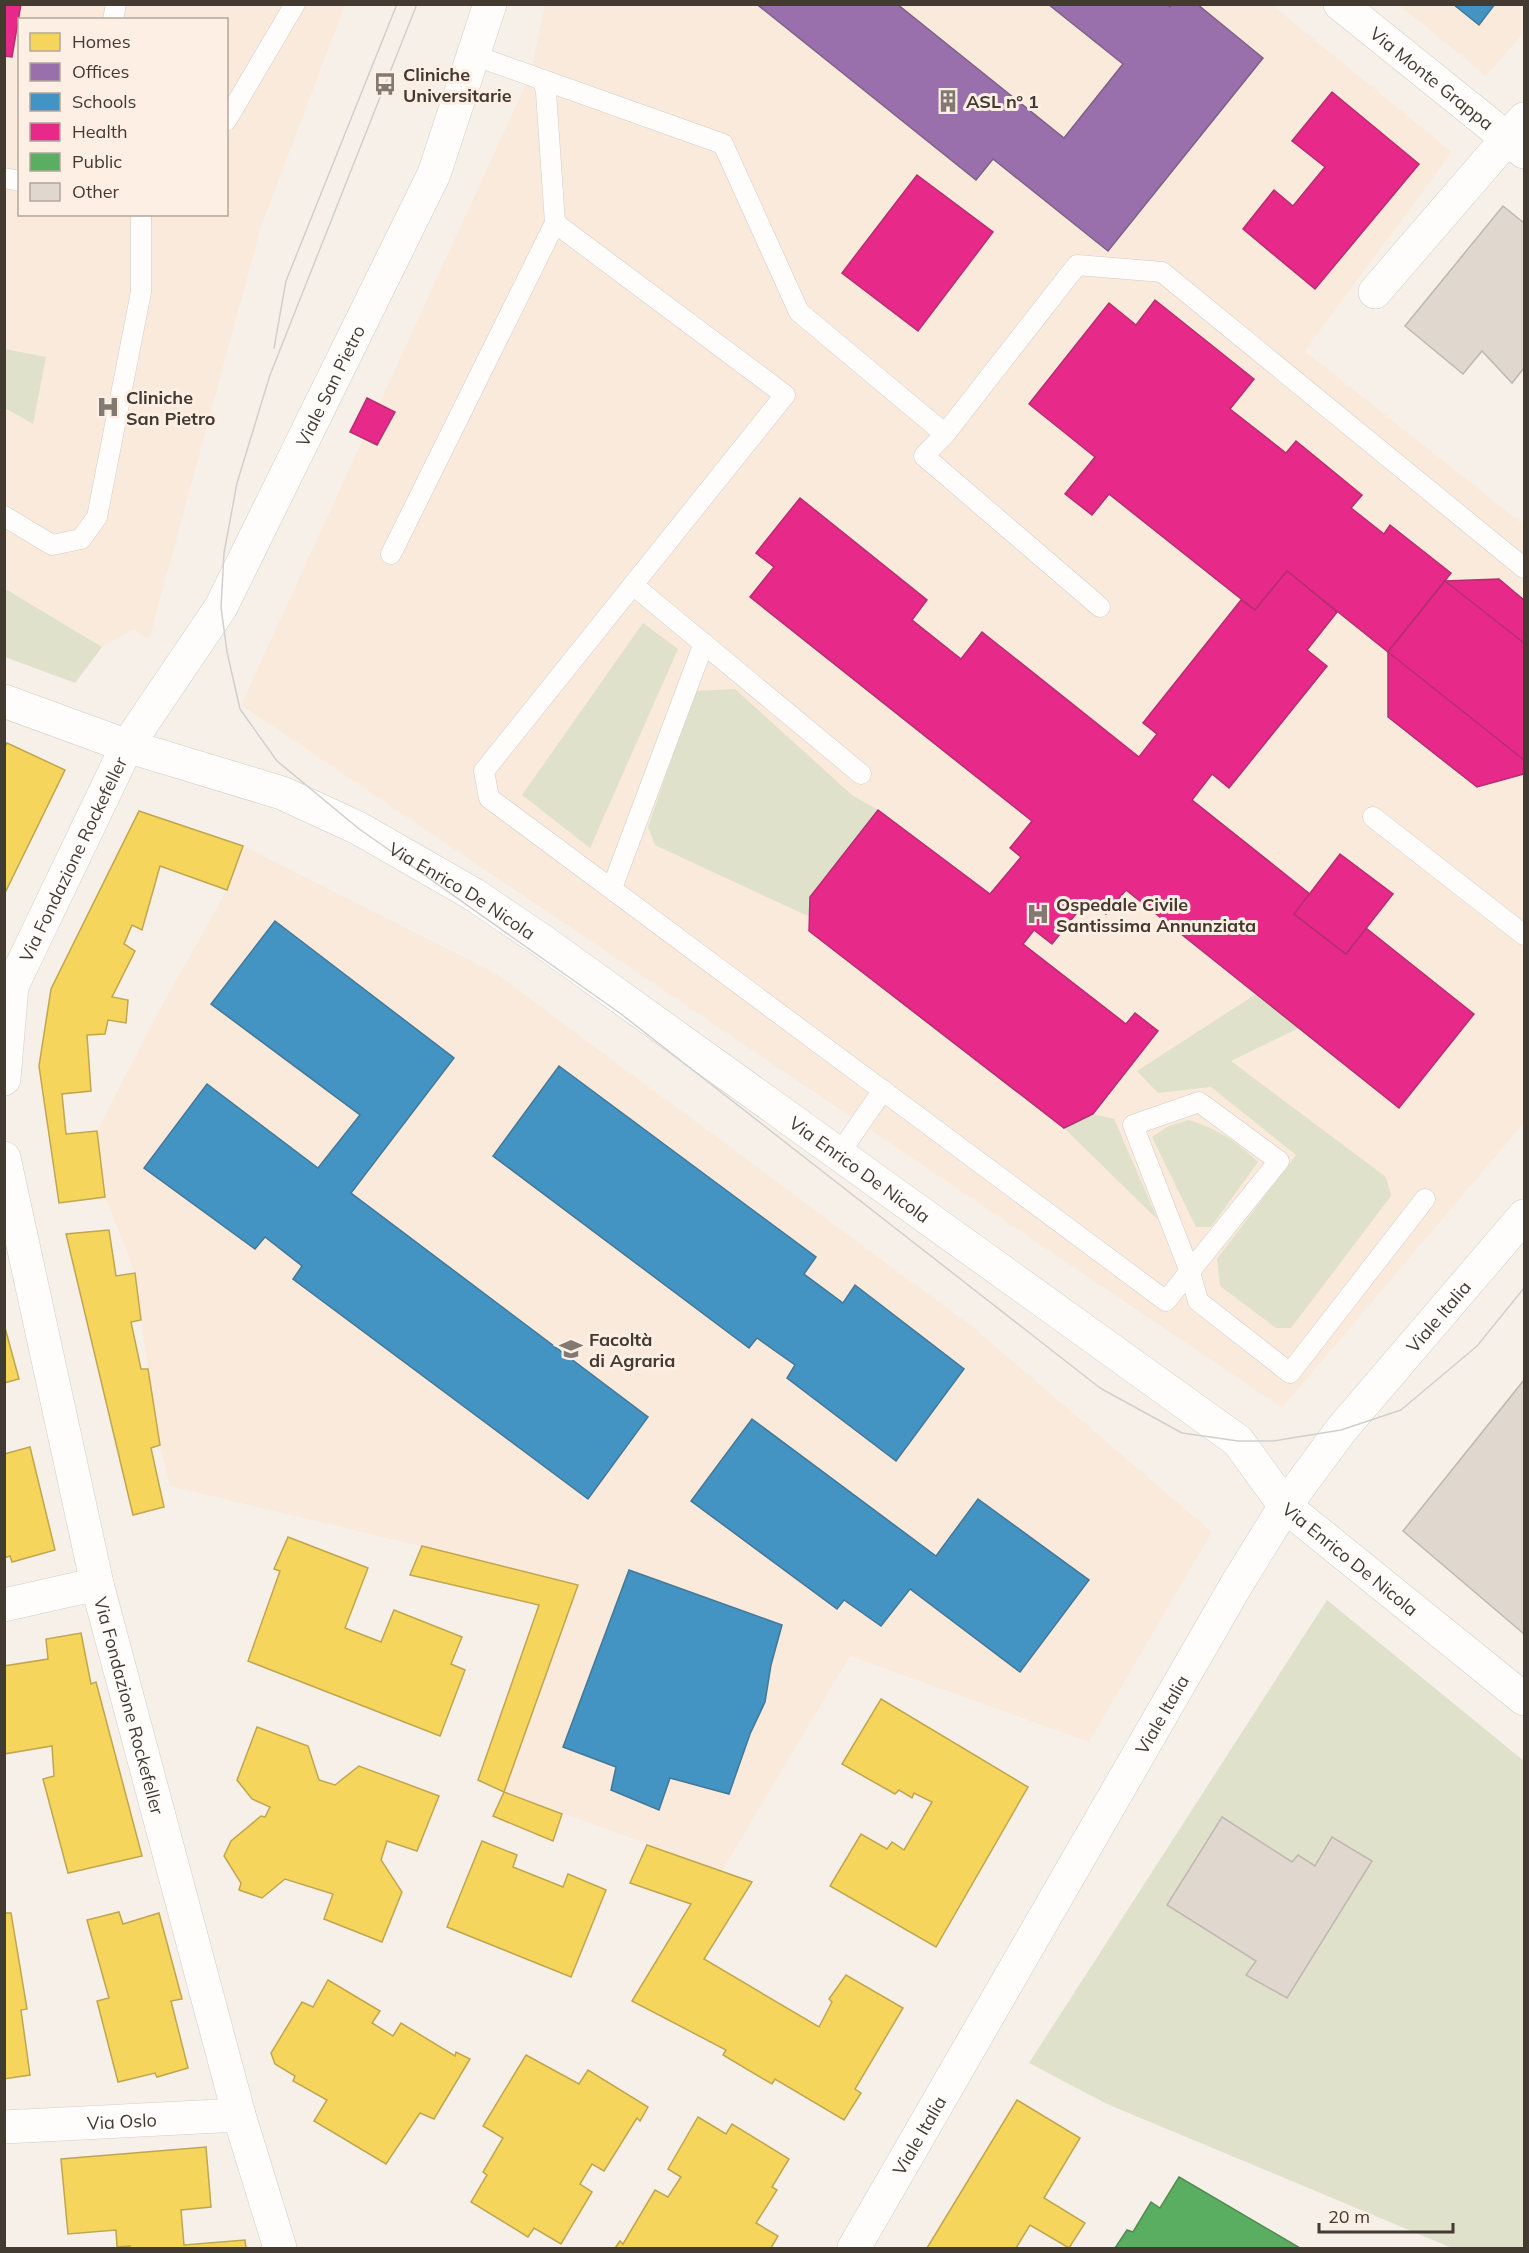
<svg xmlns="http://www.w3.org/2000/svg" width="1529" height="2253" font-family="Mulish,sans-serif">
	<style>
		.built { fill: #faeadc; fill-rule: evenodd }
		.green { fill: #dfe1cb; fill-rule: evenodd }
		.homes { fill: #f6d55c; stroke: #c0a64f; stroke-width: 1.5 }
		.offices { fill: #9970ab; stroke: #7f6087; stroke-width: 1.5 }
		.schools { fill: #4393c3; stroke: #437898; stroke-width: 1.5 }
		.health { fill: #e7298a; stroke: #b62e70; stroke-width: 1.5 }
		.public { fill: #5aae61; stroke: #538b53; stroke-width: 1.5 }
		.building { fill: #e0d7ce; stroke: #bfb8b1; stroke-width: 1.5 }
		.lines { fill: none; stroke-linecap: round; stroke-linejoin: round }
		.service-casing { stroke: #d3ccc5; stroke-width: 21 }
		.minor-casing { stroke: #d3ccc5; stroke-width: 34 }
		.tertiary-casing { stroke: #d3ccc5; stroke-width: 34 }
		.service { stroke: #fefdfc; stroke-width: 20 }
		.minor { stroke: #fefdfc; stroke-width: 33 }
		.tertiary { stroke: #fefdfc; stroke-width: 33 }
		.tram { stroke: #d1cfcd; stroke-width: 1.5 }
		.labels { text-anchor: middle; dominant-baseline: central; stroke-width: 6; stroke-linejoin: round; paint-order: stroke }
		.poi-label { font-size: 18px; font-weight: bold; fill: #433a32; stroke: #fdefe3; text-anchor: start }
		.street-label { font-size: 18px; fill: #433a32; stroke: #fdefe3 }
	</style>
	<rect width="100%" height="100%" fill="#f7f0e9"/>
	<g class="built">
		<path d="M 4,5 L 345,5 L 261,227 L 149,640 L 134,629 L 102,647 L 5,588 ZM 20,20 L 226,20 L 226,214 L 20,214 Z"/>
		<path d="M 545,5 L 1272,5 L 1452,152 L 1305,351 L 1524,525 L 1524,1123 L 1282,1408 L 241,705 L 530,75 Z"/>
		<path d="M 1399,5 L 1524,5 L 1524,32 L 1486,76 Z"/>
		<path d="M 243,846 L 497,974 L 974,1328 L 1212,1532 L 1089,1742 L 850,1656 L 722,1871 L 504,1792 L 578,1584 L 170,1486 L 160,1445 L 148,1369 L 135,1273 L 105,1197 L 97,1131 L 161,1007 L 227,890 Z"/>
	</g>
	<g class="green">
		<path d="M 5,349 L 46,357 L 33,424 L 5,408 Z"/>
		<path d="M 4,588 L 102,647 L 75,683 L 5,657 Z"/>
		<path d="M 643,623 L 678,649 L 590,848 L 522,795 Z"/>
		<path d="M 735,689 L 852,795 L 878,810 L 810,897 L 810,917 L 655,845 L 648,827 L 695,691 Z"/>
		<path d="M 1256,994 L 1299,1028 L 1231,1061 L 1386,1177 L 1391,1196 L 1291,1328 L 1276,1328 L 1220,1286 L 1217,1259 L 1296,1155 L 1211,1087 L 1158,1093 L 1137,1071 Z"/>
		<path d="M 1093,1114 L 1114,1119 L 1158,1220 L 1064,1128 Z"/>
		<path d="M 1189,1120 C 1220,1130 1234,1140 1258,1162 L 1211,1227 L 1196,1227 L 1152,1137 L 1169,1126 Z"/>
		<path d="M 1327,1600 L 1524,1761 L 1524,2248 L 1452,2248 L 1107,2104 L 1029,2063 ZM 1222,1817 L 1292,1862 L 1298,1855 L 1315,1866 L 1333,1837 L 1372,1861 L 1287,1998 L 1246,1975 L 1256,1961 L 1167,1905 Z"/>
	</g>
	<g class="homes">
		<path d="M 7,743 L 65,770 L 4,895 L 4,748 Z"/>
		<path d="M 139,811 L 243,846 L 227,890 L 160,866 L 142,930 L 132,925 L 124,944 L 135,951 L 112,997 L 128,1000 L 126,1023 L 108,1020 L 105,1034 L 87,1035 L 91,1091 L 62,1094 L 66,1134 L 97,1131 L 105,1197 L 59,1203 L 39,1066 L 51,989 Z"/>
		<path d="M 109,1230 L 116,1276 L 135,1273 L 141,1320 L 131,1322 L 141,1369 L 148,1369 L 160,1445 L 151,1448 L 164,1507 L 133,1515 L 66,1234 Z"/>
		<path d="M 4,1324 L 19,1379 L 4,1383 Z"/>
		<path d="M 30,1447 L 55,1550 L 12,1562 L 10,1556 L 4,1558 L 4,1454 Z"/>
		<path d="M 288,1537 L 368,1568 L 345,1628 L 381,1642 L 394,1610 L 462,1637 L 451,1664 L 465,1670 L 440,1736 L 248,1661 L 280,1571 L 274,1569 Z"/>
		<path d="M 422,1546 L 578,1585 L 504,1792 L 478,1780 L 539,1605 L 410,1575 Z"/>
		<path d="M 81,1633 L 91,1684 L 96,1682 L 142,1856 L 68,1873 L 43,1779 L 54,1776 L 52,1746 L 4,1754 L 4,1666 L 48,1659 L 46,1639 Z"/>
		<path d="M 881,1699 L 1028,1787 L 936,1947 L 830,1886 L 861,1834 L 887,1849 L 892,1842 L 904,1850 L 932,1802 L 914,1793 L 912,1798 L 899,1790 L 895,1794 L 842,1764 Z"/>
		<path d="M 257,1727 L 308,1746 L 319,1780 L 335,1785 L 359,1766 L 439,1796 L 417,1851 L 387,1841 L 381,1860 L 402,1892 L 382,1942 L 324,1919 L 333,1894 L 285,1879 L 262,1898 L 239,1890 L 241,1883 L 224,1856 L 231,1841 L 261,1816 L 265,1817 L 270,1807 L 252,1799 L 237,1780 Z"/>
		<path d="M 504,1792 L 562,1814 L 553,1841 L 493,1816 Z"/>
		<path d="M 482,1841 L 517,1855 L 513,1867 L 563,1887 L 568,1874 L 606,1890 L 571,1977 L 447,1927 Z"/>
		<path d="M 647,1845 L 752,1882 L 704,1959 L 819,2027 L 832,2002 L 829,1999 L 846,1975 L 903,2008 L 855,2089 L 861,2093 L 844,2120 L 775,2079 L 772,2084 L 723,2055 L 726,2050 L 632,2001 L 691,1904 L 630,1883 Z"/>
		<path d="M 119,1912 L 123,1924 L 159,1913 L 182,1999 L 171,2001 L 188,2068 L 157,2077 L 155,2073 L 118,2082 L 97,2001 L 109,1998 L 87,1920 Z"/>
		<path d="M 4,1913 L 11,1913 L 27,2009 L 21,2010 L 30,2075 L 4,2079 Z"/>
		<path d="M 328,1980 L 380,2011 L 372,2023 L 393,2036 L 401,2023 L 455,2056 L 456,2052 L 470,2059 L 434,2119 L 420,2113 L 386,2164 L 314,2121 L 327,2100 L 293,2081 L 295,2076 L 275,2064 L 271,2053 L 302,2002 L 313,2007 Z"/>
		<path d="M 526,2055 L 579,2084 L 588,2070 L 648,2107 L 640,2121 L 637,2118 L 604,2171 L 592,2164 L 580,2184 L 592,2192 L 561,2244 L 534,2228 L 528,2237 L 471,2202 L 487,2175 L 483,2172 L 503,2138 L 483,2126 Z"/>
		<path d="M 1017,2100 L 1080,2138 L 1044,2198 L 1085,2223 L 1069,2248 L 1030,2225 L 1016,2248 L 927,2248 Z"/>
		<path d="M 698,2117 L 726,2134 L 732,2124 L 789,2159 L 772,2187 L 777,2190 L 756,2223 L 778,2236 L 771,2248 L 615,2248 L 620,2241 L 623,2244 L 655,2190 L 668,2197 L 681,2177 L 668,2169 Z"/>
		<path d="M 206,2147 L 211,2207 L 181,2210 L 184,2245 L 245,2240 L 246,2248 L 130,2248 L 130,2246 L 117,2247 L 116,2230 L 68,2234 L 61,2159 Z"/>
	</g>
	<path class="offices" d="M 760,4 L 897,4 L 1064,138 L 1123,64 L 1048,4 L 1167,4 L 1170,7 L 1171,4 L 1197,4 L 1263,58 L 1108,251 L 993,159 L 976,180 L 759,6 Z"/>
	<g class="schools">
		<path d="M 1453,4 L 1495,4 L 1479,25 Z"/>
		<path d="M 275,921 L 454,1058 L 351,1193 L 648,1417 L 588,1499 L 293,1279 L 302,1266 L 265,1237 L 255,1249 L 144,1168 L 207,1084 L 318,1168 L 360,1115 L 211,1004 Z"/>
		<path d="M 559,1066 L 816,1257 L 804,1274 L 843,1303 L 855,1285 L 964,1369 L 896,1461 L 787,1378 L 795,1365 L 757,1338 L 749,1348 L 493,1156 Z"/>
		<path d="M 752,1419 L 936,1556 L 978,1499 L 1089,1580 L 1020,1672 L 910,1589 L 881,1626 L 844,1600 L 837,1609 L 691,1501 Z"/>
		<path d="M 629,1570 L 782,1625 L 771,1665 L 765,1702 L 750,1734 L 729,1794 L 670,1778 L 659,1810 L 611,1790 L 616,1767 L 563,1747 Z"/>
	</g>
	<g class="health">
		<path d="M 4,4 L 21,4 L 12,57 L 4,56 Z"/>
		<path d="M 1332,92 L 1419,164 L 1315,289 L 1243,229 L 1274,190 L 1293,206 L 1325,167 L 1292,141 Z"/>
		<path d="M 917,175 L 993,232 L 918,331 L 842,273 Z"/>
		<path d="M 1155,300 L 1254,379 L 1230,409 L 1286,453 L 1296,441 L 1362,495 L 1351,508 L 1384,534 L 1390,525 L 1451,573 L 1388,652 L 1287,571 L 1255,610 L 1109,494 L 1092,515 L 1065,494 L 1095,457 L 1029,404 L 1109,303 L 1136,325 Z"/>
		<path d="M 367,398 L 395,412 L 377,445 L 350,432 Z"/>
		<path d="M 800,498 L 927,600 L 912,620 L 961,659 L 982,632 L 1139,757 L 1157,734 L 1143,723 L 1241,600 L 1255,610 L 1287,571 L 1337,612 L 1307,650 L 1327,666 L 1229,788 L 1212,774 L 1192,800 L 1310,894 L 1294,914 L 1346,954 L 1366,928 L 1474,1014 L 1399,1108 L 1126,890 L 1106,914 L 1087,900 L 1052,944 L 1034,930 L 1023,944 L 1126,1024 L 1135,1013 L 1158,1031 L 1093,1114 L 1064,1128 L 809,931 L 810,897 L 878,810 L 990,894 L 1021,857 L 1010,848 L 1032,821 L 750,597 L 774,567 L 756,553 Z"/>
		<path d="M 1499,579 L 1524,600 L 1524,774 L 1477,787 L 1388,717 L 1388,652 L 1445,581 Z"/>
		<path d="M 1445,581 L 1524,643 L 1524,760 L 1388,652 Z"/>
		<path d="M 1340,854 L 1393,894 L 1346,954 L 1294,914 Z"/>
	</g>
	<path class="public" d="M 1179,2177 L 1300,2248 L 1115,2248 L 1127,2230 L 1133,2232 L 1151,2202 L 1160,2208 Z"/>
	<g class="building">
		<path d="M 1503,206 L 1524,223 L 1524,368 L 1512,383 L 1482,351 L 1463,374 L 1405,326 Z"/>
		<path d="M 1524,1380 L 1524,1634 L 1403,1531 Z"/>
		<path d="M 1222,1817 L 1292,1862 L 1298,1855 L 1315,1866 L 1332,1837 L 1372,1861 L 1287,1998 L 1246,1975 L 1256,1961 L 1167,1905 Z"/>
	</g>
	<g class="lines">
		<g class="service-casing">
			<g id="service">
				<path d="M 113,20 L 116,4"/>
				<path d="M 473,55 L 723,144 L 799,312 L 945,434 L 1077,265 L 1162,272 L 1524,568"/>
				<path d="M 226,121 L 295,4"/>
				<path d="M 4,178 L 20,181"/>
				<path d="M 555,223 L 785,395 L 484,771 L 489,798 L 1166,1301 L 1279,1161 L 1199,1102 L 1133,1125 L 1190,1272 L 1198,1301 L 1290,1373 L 1425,1199"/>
				<path d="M 945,434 L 924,456 L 1100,607"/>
				<path d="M 4,516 L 52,545 L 81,539 L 97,517 L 141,292 L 141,214"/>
				<path d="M 391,554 L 555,223 L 546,92 L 543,80"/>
				<path d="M 633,585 L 861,774"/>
				<path d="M 1373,817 L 1524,935"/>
				<path d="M 612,888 L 704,643"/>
				<path d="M 839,1154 L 883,1090"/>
			</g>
		</g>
		<g class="minor-casing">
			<g id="minor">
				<path id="s1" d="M 1340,4 L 1524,152"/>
				<path d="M 1375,292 L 1524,119"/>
				<path id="s2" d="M 4,701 L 127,746 L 282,793 L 358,828 L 473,894 L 541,940 L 1238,1441 L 1285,1506"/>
				<path id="s3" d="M 4,1079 L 12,986 L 127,746 L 221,607 L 434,174 L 490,4"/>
				<path id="s4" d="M 4,1158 L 97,1584 L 239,2115 L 280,2248"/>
				<path d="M 4,1605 L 97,1584"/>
				<path id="s5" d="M 4,2127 L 239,2115"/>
			</g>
		</g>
		<g class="tertiary-casing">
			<g id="tertiary">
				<path id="s6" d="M 1285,1506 L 1524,1699"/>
				<path id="s7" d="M 854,2248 L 1238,1582 L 1285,1506 L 1341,1430 L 1524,1216"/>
			</g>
		</g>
		<use href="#service" class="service"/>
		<use href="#minor" class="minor"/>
		<use href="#tertiary" class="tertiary"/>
		<g class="tram">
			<path d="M 417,4 L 270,375 L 237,483 L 224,553 L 221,607 L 227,652 L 240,709 L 277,761 L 358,828 L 621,1014 L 1100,1388 L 1182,1433 L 1238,1441 L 1273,1441 L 1341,1430 L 1401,1410 L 1477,1346 L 1524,1288"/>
			<path d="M 274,348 L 286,281 L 397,4"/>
		</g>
	</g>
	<defs>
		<g id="bus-bare" transform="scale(1.8)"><path d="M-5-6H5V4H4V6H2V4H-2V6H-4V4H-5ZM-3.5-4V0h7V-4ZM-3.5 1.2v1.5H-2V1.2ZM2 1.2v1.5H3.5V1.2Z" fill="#827a72" stroke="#fdefe3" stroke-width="2.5" paint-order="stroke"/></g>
		<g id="building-bare" transform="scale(1.8)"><path d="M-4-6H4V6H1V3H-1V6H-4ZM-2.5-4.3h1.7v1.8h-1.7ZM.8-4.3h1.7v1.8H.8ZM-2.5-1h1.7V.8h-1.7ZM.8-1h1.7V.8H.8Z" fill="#827a72" stroke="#fdefe3" stroke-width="2.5" paint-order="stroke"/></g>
		<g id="hospital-bare" transform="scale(1.8)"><path d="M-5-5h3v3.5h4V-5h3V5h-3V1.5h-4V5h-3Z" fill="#827a72" stroke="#fdefe3" stroke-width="2.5" paint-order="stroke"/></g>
		<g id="university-bare" transform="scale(1.8)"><path d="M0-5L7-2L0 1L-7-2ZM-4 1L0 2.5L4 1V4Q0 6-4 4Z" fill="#827a72" stroke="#fdefe3" stroke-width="2.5" paint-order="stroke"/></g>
	</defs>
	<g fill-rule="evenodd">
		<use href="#bus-bare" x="385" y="84"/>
		<use href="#building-bare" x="948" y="101"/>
		<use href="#hospital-bare" x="108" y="407"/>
		<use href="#hospital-bare" x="1038" y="914"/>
		<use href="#university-bare" x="571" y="1349"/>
	</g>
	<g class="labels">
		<g class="poi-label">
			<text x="403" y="74">Cliniche<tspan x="403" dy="21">Universitarie</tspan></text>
			<text x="966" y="101">ASL n° 1</text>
			<text x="126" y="397">Cliniche<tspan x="126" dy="21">San Pietro</tspan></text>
			<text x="1056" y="904">Ospedale Civile<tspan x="1056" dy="21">Santissima Annunziata</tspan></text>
			<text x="589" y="1339">Facoltà<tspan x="589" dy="21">di Agraria</tspan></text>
		</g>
		<g class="street-label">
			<text stroke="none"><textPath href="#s1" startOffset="118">Via Monte Grappa</textPath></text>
			<text stroke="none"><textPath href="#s3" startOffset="774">Viale San Pietro</textPath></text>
			<text stroke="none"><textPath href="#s3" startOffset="234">Via Fondazione Rockefeller</textPath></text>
			<text stroke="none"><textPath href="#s2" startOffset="498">Via Enrico De Nicola</textPath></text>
			<text stroke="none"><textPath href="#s2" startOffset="984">Via Enrico De Nicola</textPath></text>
			<text stroke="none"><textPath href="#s7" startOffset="1102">Viale Italia</textPath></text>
			<text stroke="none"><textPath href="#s6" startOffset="84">Via Enrico De Nicola</textPath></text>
			<text stroke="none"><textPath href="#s4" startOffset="562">Via Fondazione Rockefeller</textPath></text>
			<text stroke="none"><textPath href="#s7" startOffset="616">Viale Italia</textPath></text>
			<text stroke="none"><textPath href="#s5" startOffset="118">Via Oslo</textPath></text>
			<text stroke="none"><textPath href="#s7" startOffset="130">Viale Italia</textPath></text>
		</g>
	</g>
	<rect width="1529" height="2253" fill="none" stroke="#433a32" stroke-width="12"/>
	<rect x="18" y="18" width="210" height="198" fill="#fdefe3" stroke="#b3a79c" stroke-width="1.5"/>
	<rect x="30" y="33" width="30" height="18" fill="#f6d55c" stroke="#b3a79c" stroke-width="1.5"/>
	<text x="72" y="48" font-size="18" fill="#433a32">Homes</text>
	<rect x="30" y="63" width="30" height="18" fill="#9970ab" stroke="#b3a79c" stroke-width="1.5"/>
	<text x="72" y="78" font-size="18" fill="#433a32">Offices</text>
	<rect x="30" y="93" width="30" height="18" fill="#4393c3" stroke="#b3a79c" stroke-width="1.5"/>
	<text x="72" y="108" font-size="18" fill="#433a32">Schools</text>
	<rect x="30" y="123" width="30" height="18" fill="#e7298a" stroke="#b3a79c" stroke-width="1.5"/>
	<text x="72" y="138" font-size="18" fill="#433a32">Health</text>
	<rect x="30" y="153" width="30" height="18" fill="#5aae61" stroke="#b3a79c" stroke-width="1.5"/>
	<text x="72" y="168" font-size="18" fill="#433a32">Public</text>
	<rect x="30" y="183" width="30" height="18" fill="#e0d7ce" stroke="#b3a79c" stroke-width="1.5"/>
	<text x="72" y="198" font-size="18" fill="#433a32">Other</text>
	<path d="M1319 2223v9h134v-9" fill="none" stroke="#433a32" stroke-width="3"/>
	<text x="1328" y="2223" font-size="18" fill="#433a32" stroke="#fdefe3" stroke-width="4.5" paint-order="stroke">20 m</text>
</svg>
